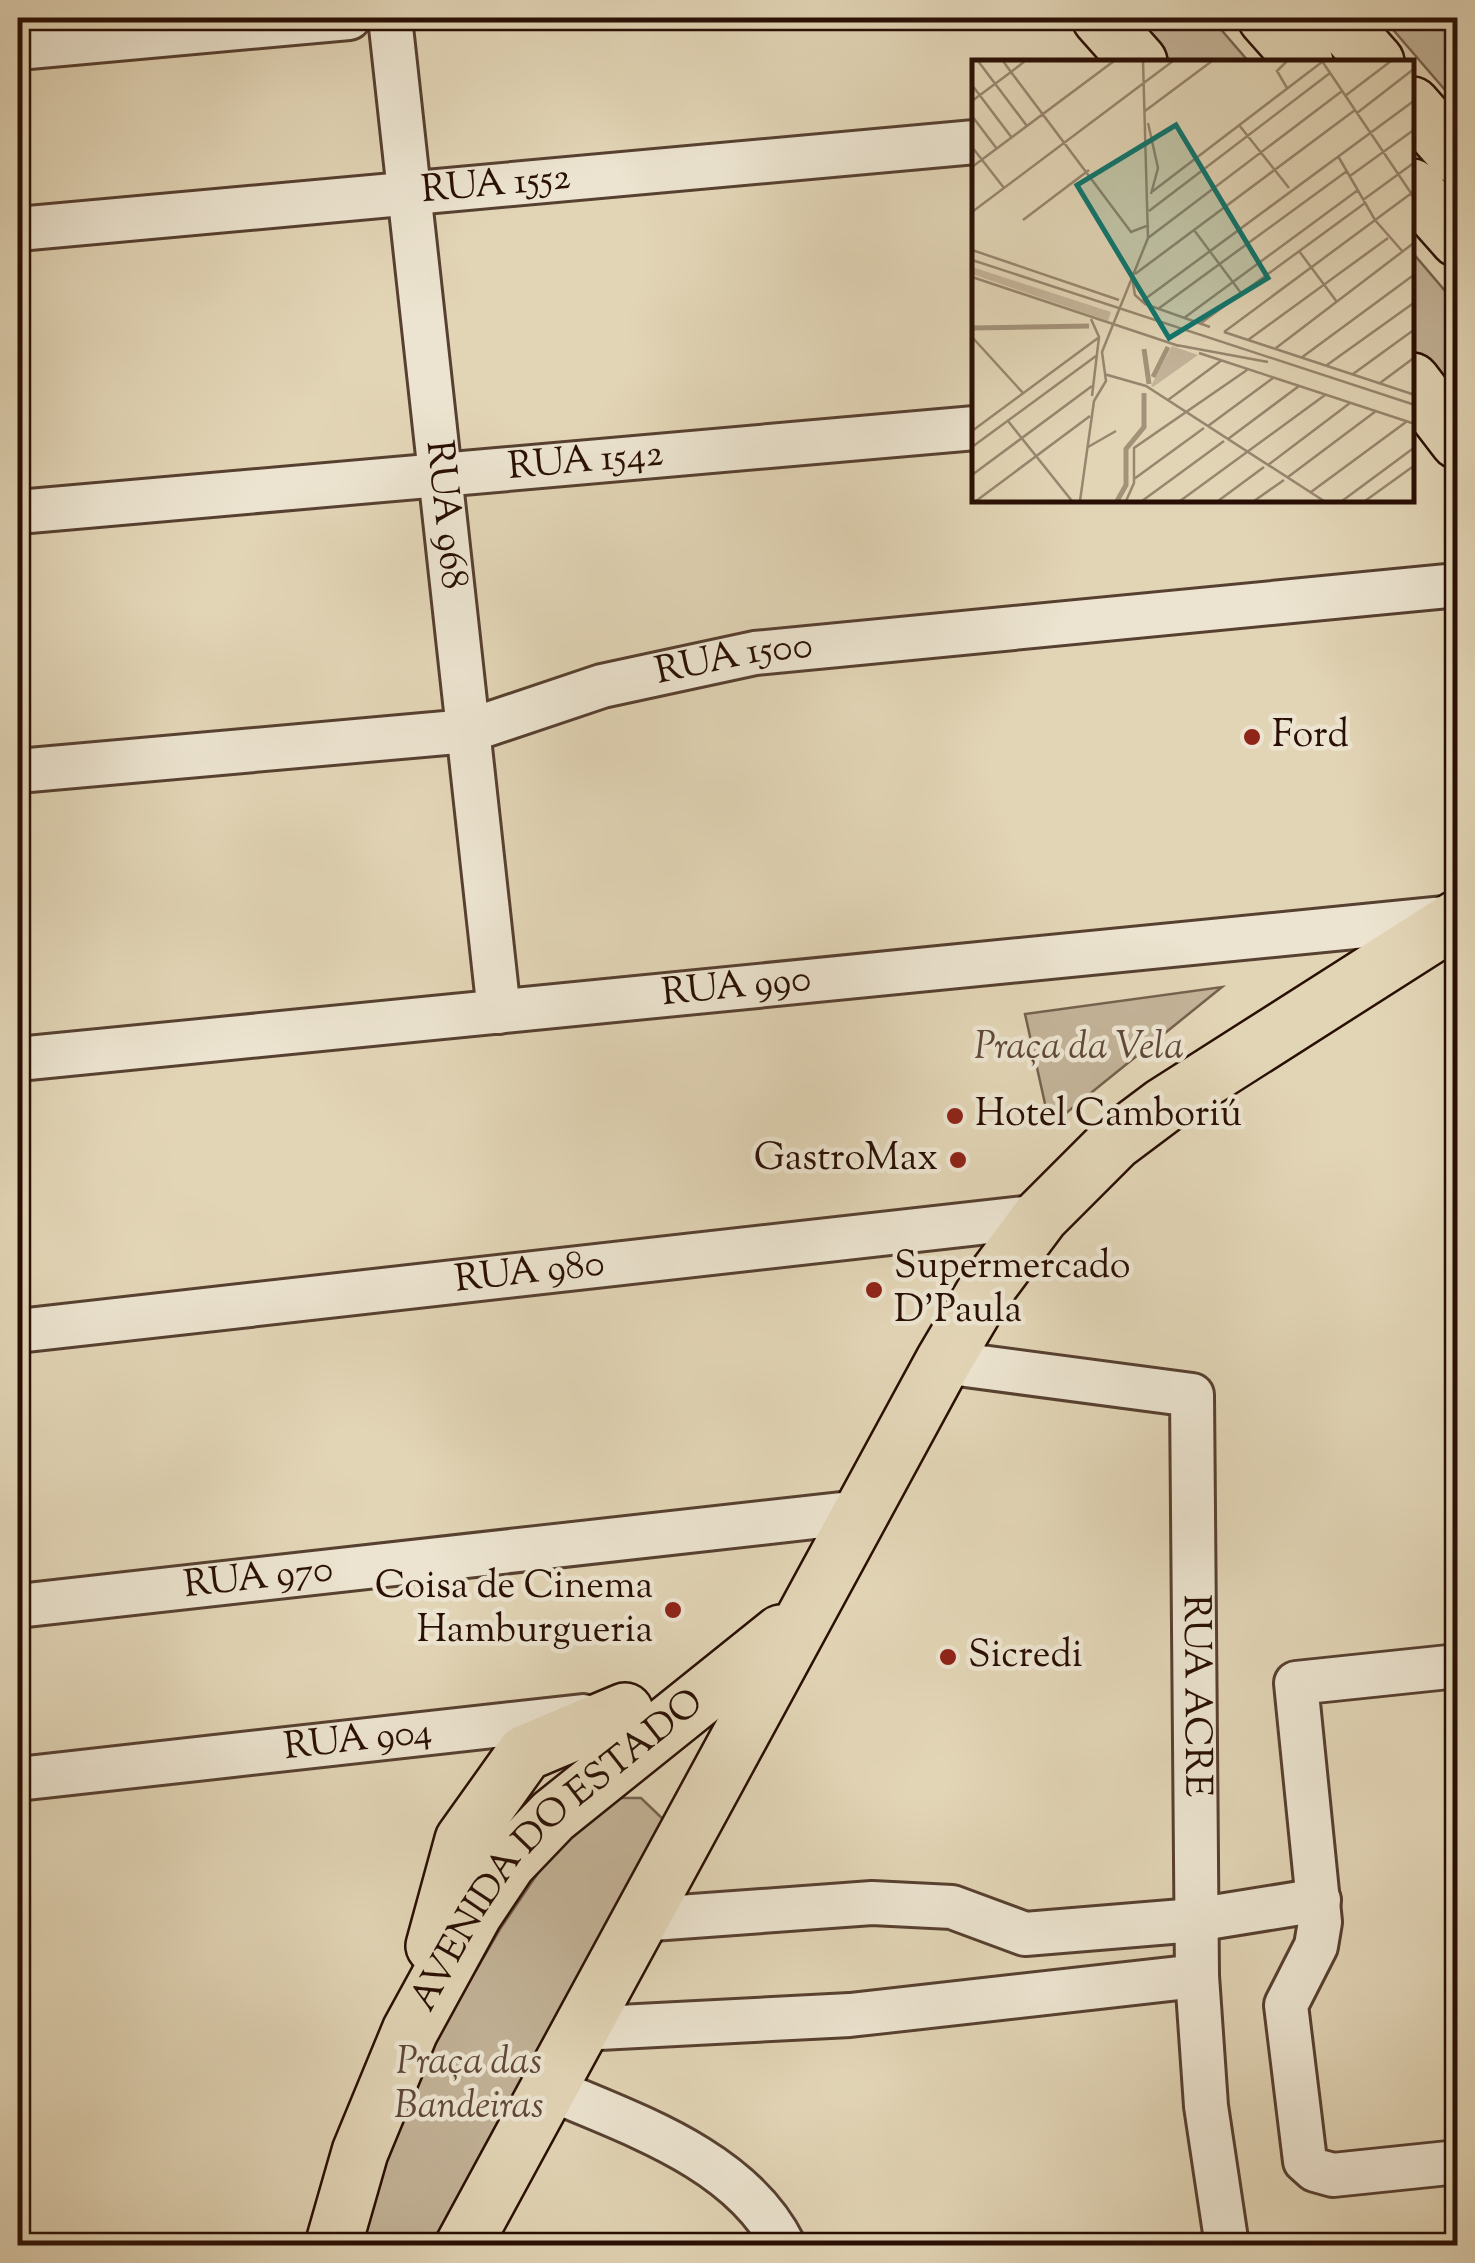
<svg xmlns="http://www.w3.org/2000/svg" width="1475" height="2263" font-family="'Sorts Mill Goudy',serif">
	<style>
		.green { fill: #c3b398; stroke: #76614e; stroke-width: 2.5 }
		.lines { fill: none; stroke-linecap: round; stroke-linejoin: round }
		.minor-casing { stroke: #574030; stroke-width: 48 }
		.major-casing { stroke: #290f04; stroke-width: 60 }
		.highway-casing { stroke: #290f04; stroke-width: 60 }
		.minor { stroke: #ece4d0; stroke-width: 42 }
		.major { stroke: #e2d5b6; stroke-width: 55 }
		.highway { stroke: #e2d5b6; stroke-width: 55 }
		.poi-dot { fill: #8f2418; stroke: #ece4d0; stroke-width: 4 }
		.labels { text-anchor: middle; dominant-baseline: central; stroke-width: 9; stroke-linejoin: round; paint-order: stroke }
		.street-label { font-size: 38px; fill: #290f04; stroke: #ece4d0 }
		.poi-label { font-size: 38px; fill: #290f04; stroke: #ece4d0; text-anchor: start }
		.park-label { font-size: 38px; font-style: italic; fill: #5f4838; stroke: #ece4d0 }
		.inset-river { fill: none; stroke: #a39279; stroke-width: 5 }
		.inset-road { fill: none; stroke: #98866f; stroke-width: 2.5 }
		.view { fill: #0f766e; fill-opacity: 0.15; stroke: #0f766e; stroke-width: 5 }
		.inset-edge { fill: none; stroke: #290f04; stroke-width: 5 }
	</style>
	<rect width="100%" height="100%" fill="#e2d5b6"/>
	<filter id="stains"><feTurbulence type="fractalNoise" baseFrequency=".002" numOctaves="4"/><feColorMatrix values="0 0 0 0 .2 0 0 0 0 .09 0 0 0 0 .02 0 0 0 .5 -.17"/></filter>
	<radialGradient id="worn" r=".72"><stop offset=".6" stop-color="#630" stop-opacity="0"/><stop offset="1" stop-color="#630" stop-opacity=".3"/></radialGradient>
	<g class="green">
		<path d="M 1129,18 L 1211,18 L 1249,62 L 1168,62 Z"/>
		<path d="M 1383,18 L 1457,18 L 1457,104 Z"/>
		<path d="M 1412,252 L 1457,305 L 1457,404 L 1413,351 Z"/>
		<path d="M 1222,987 L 1050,1126 L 1025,1014 Z"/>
		<path d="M 609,1798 L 641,1798 L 664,1820 L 441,2245 L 362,2246 L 375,2172 L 419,2068 L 500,1929 L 561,1839 Z"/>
	</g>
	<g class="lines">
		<g class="minor-casing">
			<g id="minor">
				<path id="s1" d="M 390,18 L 499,1012"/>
				<path d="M 18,48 L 349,18"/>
				<path id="s2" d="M 18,229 L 975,142"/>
				<path id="s3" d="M 18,512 L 975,428"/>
				<path id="s4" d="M 18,771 L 468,731 L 602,686 L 755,653 L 1458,585"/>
				<path id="s5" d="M 18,1059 L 1455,917"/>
				<path id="s6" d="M 18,1331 L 1041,1216"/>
				<path id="s7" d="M 943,1362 L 1192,1395 L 1197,1976 L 1206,2106 L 1227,2246"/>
				<path id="s8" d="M 18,1606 L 859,1512"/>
				<path d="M 1458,1666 L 1296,1683 L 1320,1922 L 1316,1946 L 1286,2005 L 1305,2161 L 1315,2170 L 1333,2175 L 1458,2162"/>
				<path id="s9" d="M 18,1779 L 583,1716"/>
				<path d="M 638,1920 L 872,1903 L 952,1907 L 1025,1934 L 1195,1920 L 1319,1900"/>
				<path d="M 580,2029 L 850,2015 L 1197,1976"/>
				<path d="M 548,2088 C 631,2124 741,2159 784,2246"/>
			</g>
		</g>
		<g class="major-casing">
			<g id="major">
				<path d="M 1100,18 L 1139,62"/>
				<path d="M 1412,381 L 1458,441"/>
				<path d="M 434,1946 L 463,1840 L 525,1753 L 625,1711"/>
				<path id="s10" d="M 333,2246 L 360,2152 L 410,2031 L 474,1914 L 508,1863 L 553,1816 L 781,1633"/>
				<path d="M 463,2246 L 943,1362 L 985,1291 L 1041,1216 L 1115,1142 L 1163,1106 L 1458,918"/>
			</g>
		</g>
		<g class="highway-casing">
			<g id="highway">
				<path d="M 1266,18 L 1305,62"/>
				<path d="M 1337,18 L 1376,62"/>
				<path d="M 1412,105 L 1458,157"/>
				<path d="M 1412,187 L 1458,239"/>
			</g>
		</g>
		<use href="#minor" class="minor"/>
		<use href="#major" class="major"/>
		<use href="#highway" class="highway"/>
	</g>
	<g class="poi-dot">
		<circle cx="1252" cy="737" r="10"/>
		<circle cx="955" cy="1116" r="10"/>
		<circle cx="958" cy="1160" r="10"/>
		<circle cx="874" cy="1290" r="10"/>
		<circle cx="673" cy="1610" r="10"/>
		<circle cx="948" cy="1657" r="10"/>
	</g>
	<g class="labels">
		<g class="street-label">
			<text stroke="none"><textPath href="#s2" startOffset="480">RUA 1552</textPath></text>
			<text stroke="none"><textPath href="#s3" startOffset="570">RUA 1542</textPath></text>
			<text stroke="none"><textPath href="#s1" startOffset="500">RUA 968</textPath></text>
			<text stroke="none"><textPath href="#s4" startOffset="728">RUA 1500</textPath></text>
			<text stroke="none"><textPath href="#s5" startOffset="722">RUA 990</textPath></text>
			<text stroke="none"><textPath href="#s6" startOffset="515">RUA 980</textPath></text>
			<text stroke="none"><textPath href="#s8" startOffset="242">RUA 970</textPath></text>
			<text stroke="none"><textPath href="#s7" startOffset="552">RUA ACRE</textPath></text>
			<text stroke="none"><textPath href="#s9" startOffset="342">RUA 904</textPath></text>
			<text stroke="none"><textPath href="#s10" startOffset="465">AVENIDA DO ESTADO</textPath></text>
		</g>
		<g class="poi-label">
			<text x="1272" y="737">Ford</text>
			<text x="975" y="1116">Hotel Camboriú</text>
			<text x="938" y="1160" text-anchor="end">GastroMax</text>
			<text x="894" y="1268">Supermercado<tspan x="894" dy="44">D'Paula</tspan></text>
			<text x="653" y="1588" text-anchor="end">Coisa de Cinema<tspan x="653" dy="44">Hamburgueria</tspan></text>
			<text x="968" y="1657">Sicredi</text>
		</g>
		<g class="park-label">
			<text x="1079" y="1049">Praça da Vela</text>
			<text x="469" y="2064">Praça das<tspan x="469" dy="44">Bandeiras</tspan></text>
		</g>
	</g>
	<g transform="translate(972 60)">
		<rect width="442" height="442" fill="#e2d5b6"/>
		<path d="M 0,207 L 139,252 L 136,261 L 0,214 ZM 200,286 L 226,295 L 181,327 L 179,326 Z" fill="#c3b398"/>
		<path class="inset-river" d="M 0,268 L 117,266M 172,289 L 177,324M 181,317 L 196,287M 145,441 L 154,425 L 154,389 L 172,367 L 172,333"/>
		<path class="inset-road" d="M 6,1 L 55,66M 31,1 L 39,12 L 53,1M 315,1 L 305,11 L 315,28M 350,1 L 443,139M 0,25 L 40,78M 373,36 L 419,1M 0,41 L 39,12 L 159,172 L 177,165M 173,51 L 240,1M 385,53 L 443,8M 0,56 L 25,89M 176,63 L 186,108 L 179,134M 267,65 L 317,128M 0,87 L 32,128M 366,96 L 403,160 L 431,192M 0,107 L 142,1M 378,116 L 443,69M 181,131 L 350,2M 391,140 L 443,102M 177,151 L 358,13M 0,152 L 201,1M 51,160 L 117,110M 222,170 L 269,233M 176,178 L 370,31M 0,190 L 147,240M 327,191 L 365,242M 0,200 L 443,345M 163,214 L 383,50M 0,217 L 207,286M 160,218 L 163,235 L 173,244 L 238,267M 169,242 L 443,40M 186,249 L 375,111M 212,258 L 386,130M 119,259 L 127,277 L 120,336M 229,263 L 393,143M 252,272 L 441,132M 252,272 L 443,335M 0,277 L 51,333M 276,280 L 416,178M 204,285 L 296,302M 304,288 L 443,182M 227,293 L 443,364M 329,298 L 443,214M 355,305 L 443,242M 132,314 L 174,326 L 352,441M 381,314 L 443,269M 408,323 L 443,297M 196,340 L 250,300M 36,361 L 100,441M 236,366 L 301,318M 0,371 L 126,278M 256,379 L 327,326M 0,387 L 124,296M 116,387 L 144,371M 296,405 L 378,343M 0,415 L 120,326M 316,417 L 404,351M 162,419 L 232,368M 339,432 L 434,362M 4,441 L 118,356M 108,441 L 122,341 L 134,321 L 130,292 L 176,178 L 171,1M 154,441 L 162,423 L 162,388 L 275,310M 170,441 L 252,381M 208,441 L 353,335M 246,441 L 292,407M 282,441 L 312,420M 370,441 L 443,387M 393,441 L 443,405"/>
		<path class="view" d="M 204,65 L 296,218 L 197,278 L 105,125 Z"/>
		<rect width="442" height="442" class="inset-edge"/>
	</g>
	<rect width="1475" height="2263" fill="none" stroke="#e2d5b6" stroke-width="60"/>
	<rect x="20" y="20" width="1435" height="2223" fill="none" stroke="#290f04" stroke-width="5"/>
	<rect x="30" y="30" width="1415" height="2203" fill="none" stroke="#290f04" stroke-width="2.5"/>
	<rect width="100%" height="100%" filter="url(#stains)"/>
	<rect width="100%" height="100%" fill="url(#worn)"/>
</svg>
